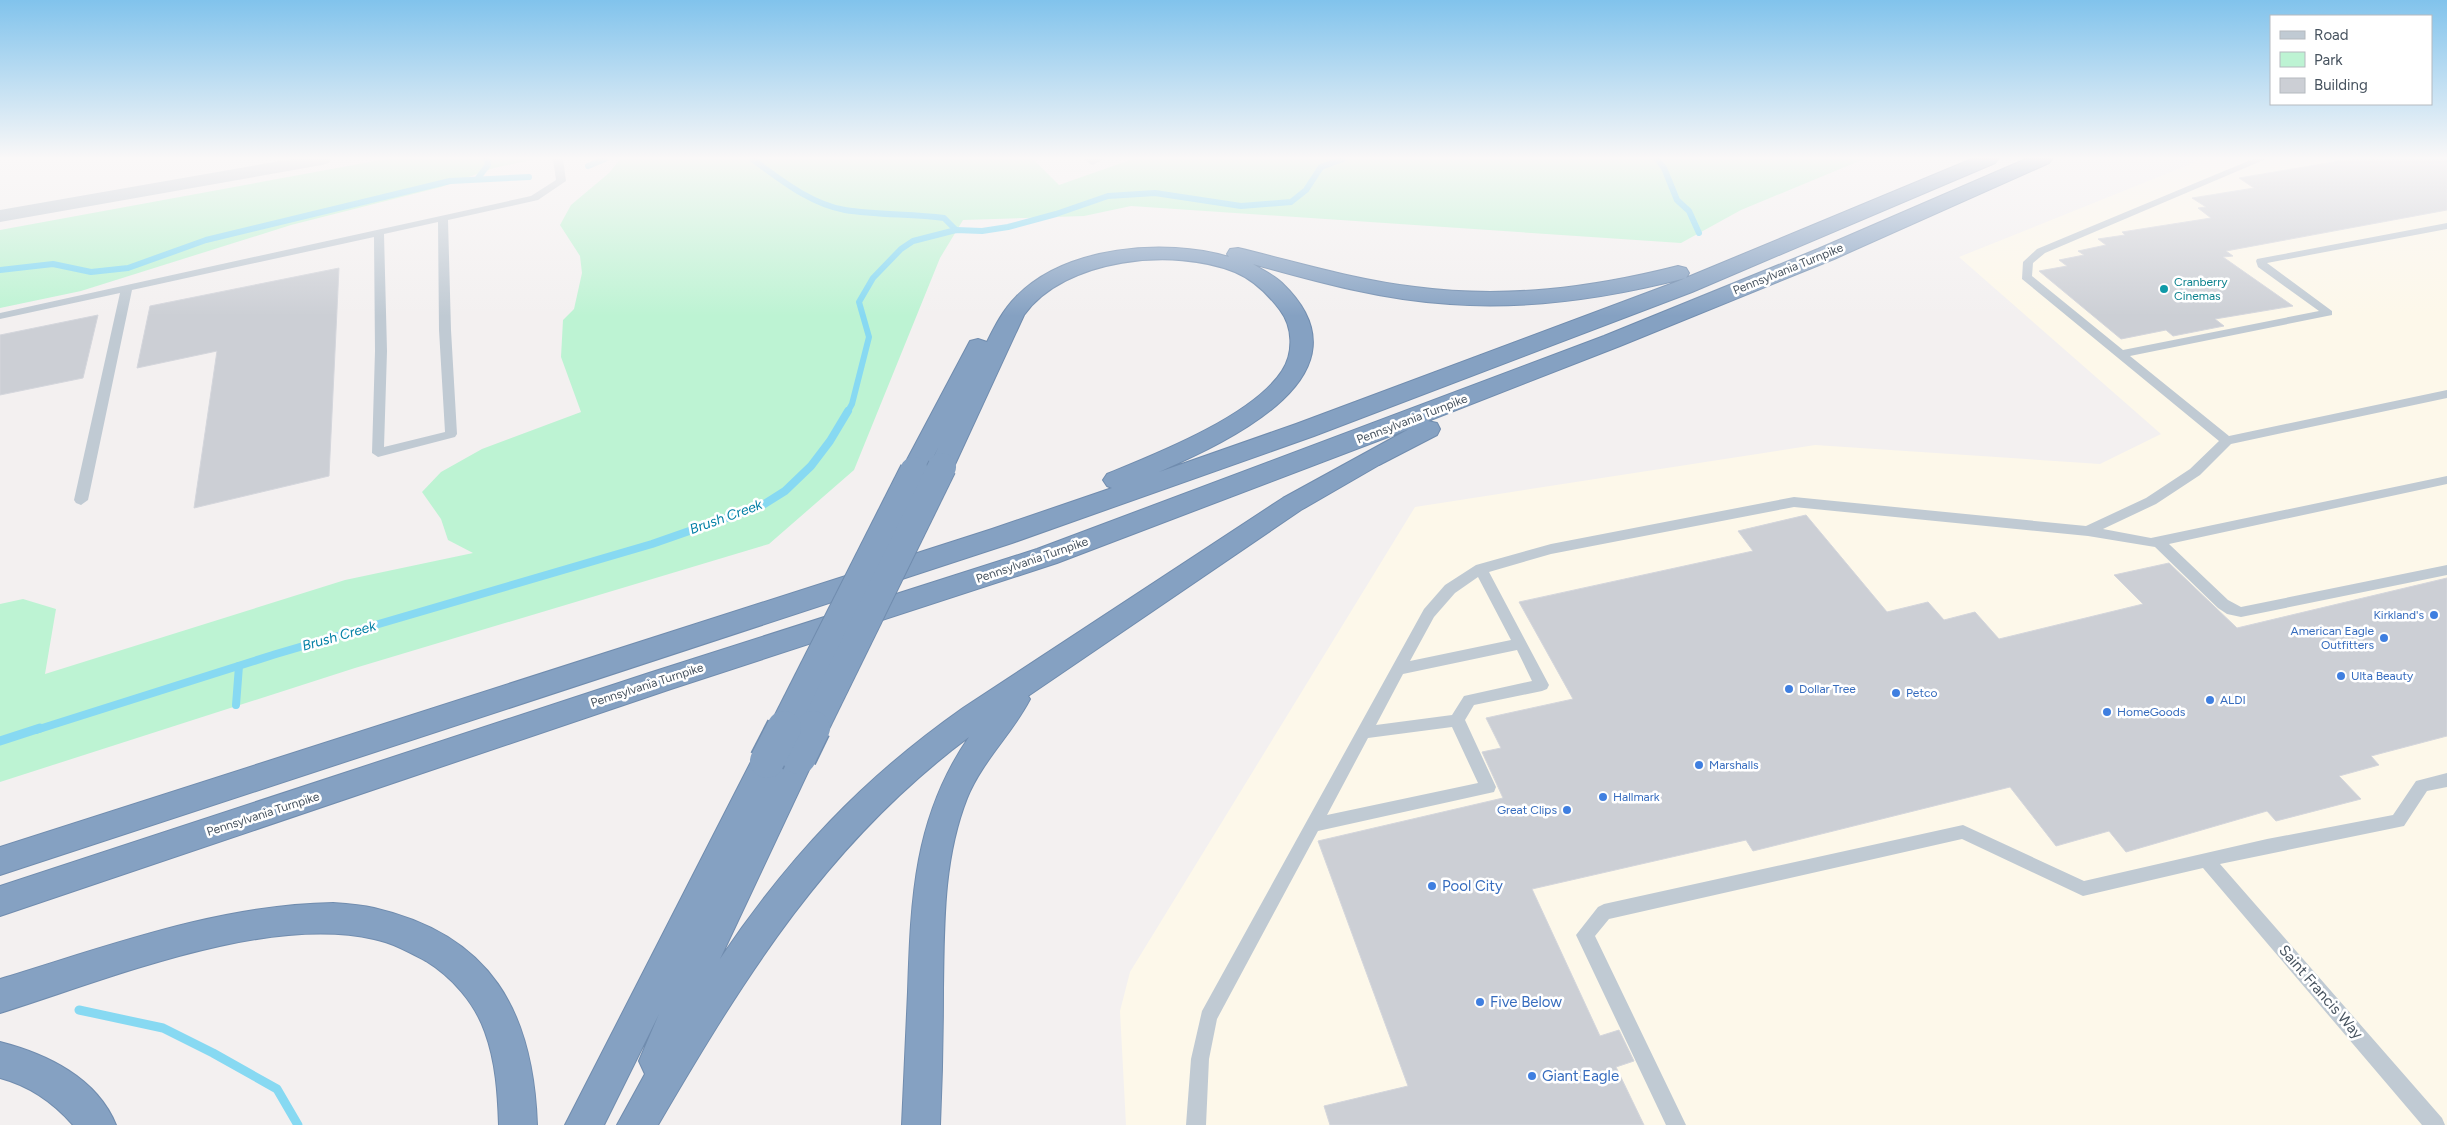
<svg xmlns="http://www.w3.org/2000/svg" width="2447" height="1125" font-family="Figtree,sans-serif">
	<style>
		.commercial { fill: #fdf8ea }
		.green { fill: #bdf3d3 }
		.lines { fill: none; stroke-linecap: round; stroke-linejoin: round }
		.stream-far2 { stroke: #87d9f2; stroke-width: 6 }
		.stream-far1 { stroke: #87d9f2; stroke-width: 8 }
		.stream { stroke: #87d9f2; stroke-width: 9 }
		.building { fill: #cccfd5; stroke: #d4d6dc }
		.motorway-casing { stroke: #708cae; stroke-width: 2 }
		.service { fill: #c0cad3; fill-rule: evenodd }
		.tertiary { fill: #c0cad3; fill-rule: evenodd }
		.motorway { fill: #85a1c2; fill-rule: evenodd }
		.motorway-bridge-far1-casing { stroke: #708cae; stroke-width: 30; stroke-linecap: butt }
		.motorway-bridge-casing { stroke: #708cae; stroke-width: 37; stroke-linecap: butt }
		.motorway-bridge-far1 { stroke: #85a1c2; stroke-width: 28 }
		.motorway-bridge { stroke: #85a1c2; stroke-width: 34 }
		.culture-dot { fill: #0f9aa8; stroke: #fff; stroke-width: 2 }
		.shop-dot { fill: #3f7fe0; stroke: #fff; stroke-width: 2 }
		.labels { text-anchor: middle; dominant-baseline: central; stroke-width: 5; stroke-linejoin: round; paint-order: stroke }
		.street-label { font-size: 12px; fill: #47535f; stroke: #fff }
		.culture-label { font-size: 12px; fill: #0d838f; stroke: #fff; text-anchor: start }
		.shop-label { font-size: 12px; fill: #366cbe; stroke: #fff; text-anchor: start }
		.water-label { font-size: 14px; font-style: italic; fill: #0480a6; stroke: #fff }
		.near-shop-label { font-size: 15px; fill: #366cbe; stroke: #fff; text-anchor: start }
		.near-street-label { font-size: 15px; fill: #47535f; stroke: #fff }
	</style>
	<rect width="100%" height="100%" fill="#f3f0f0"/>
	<path class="commercial" d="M 2203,159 L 2447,159 L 2447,1125 L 1126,1125 L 1120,1011 L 1130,972 L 1415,507 L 1815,445 L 2100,464 L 2161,434 L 1959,257 Z"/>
	<g class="green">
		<path d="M 386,159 L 536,159 L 494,168 L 441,187 L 291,225 L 81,291 L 0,308 L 0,230 Z"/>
		<path d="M 620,159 L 1033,159 L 1059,185 L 1133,159 L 1864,159 L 1741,210 L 1681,243 L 1131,206 L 1084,216 L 963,220 L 940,258 L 854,470 L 769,544 L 355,668 L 0,782 L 0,604 L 23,599 L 56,609 L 45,674 L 345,580 L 473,553 L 448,540 L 441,519 L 422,492 L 441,472 L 482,449 L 581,412 L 561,357 L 563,320 L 574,309 L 582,273 L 580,256 L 560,225 L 571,205 L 609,173 Z"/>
	</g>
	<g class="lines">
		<g class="stream-far2">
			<path d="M 752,159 C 780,179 810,204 845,210 C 877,215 911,214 944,218 L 956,230"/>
			<path d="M 1657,159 L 1664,168 L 1677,200 L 1689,211 L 1699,233"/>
			<path d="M 588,166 L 605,159"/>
			<path d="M 478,178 L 488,165 L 487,159"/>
			<path d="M 0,270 L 53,264 L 91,272 L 128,268 L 206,240 L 450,181 L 529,177"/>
			<path d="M 847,413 L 852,404 L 869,337 L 859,302 L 873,278 L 901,249 L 913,241 L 956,230 L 982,231 L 1008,227 L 1056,214 L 1108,196 L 1155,193 L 1241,206 L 1291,202 L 1306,190 L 1321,167 L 1343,159"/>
		</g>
		<g class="stream-far1">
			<path d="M 236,705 L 239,666"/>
			<path d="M 36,730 L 276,654 L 652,544 L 761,506 L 785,491 L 811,466 L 830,441 L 848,411"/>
		</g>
		<g class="stream">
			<path d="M 0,741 L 40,728"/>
			<path d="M 79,1010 L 163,1028 L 213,1053 L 277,1089 L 298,1125"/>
		</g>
	</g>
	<g class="building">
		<path d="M 2351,159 L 2447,159 L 2447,210 L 2226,251 L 2233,256 L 2223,257 L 2293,306 L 2215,319 L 2224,326 L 2173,336 L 2166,330 L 2121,339 L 2039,271 L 2067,266 L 2059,260 L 2084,255 L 2078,251 L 2106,245 L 2098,239 L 2125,235 L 2122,232 L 2211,218 L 2198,208 L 2206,207 L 2192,198 L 2254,188 L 2239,178 Z"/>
		<path d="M 339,268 L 329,476 L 194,508 L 217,351 L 137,368 L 150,306 Z"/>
		<path d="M 98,315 L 83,378 L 0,395 L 0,335 Z"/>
		<path d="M 1806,515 L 1887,612 L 1928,602 L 1944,620 L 1975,612 L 1999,639 L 2143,604 L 2114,575 L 2169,563 L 2237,628 L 2447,578 L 2447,736 L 2371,756 L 2379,765 L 2339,776 L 2361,799 L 2276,821 L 2267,811 L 2126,852 L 2109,831 L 2056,846 L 2010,787 L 1753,851 L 1746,840 L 1532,889 L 1600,1036 L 1619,1030 L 1634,1061 L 1616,1067 L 1644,1125 L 1330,1125 L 1324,1106 L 1408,1086 L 1318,841 L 1503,798 L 1482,752 L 1501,748 L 1486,718 L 1573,699 L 1519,602 L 1753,551 L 1738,531 Z"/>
	</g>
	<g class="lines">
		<g class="motorway-casing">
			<g id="motorway">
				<path d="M 1972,159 L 1998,159 L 1995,163 L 1692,292 L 1314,436 L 1012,543 L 0,875 L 0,847 L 992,529 L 1112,488 L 1107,486 L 1103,480 L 1107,474 C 1156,454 1253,416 1282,371 C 1294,353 1293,327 1280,310 C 1268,294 1254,280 1235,272 C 1174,247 1065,258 1024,315 L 951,473 L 942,476 L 933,473 L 929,467 L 938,448 L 923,477 L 914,480 L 905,477 L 901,471 L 970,341 L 978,339 L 987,342 C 995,326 1003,310 1016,297 C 1065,246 1165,238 1229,257 L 1227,254 L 1230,249 L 1238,248 C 1297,262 1355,280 1415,287 C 1505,299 1591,288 1678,266 L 1686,268 L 1689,273 L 1686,278 C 1608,298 1530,310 1450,304 C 1383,300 1317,282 1253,264 C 1262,270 1274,275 1282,283 C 1377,374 1229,441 1159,472 L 1296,424 L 1676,282 Z"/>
				<path d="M 2026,159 L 2052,159 L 2049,163 L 1834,259 L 1620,346 L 1428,421 L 1437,423 L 1440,429 L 1437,435 L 1379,465 L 1301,510 L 1028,696 L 1030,699 C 1012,734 982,761 967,798 C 943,859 944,924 943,989 C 943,1034 942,1080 940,1125 L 902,1125 C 904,1081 906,1036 908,992 C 911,898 914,817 969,737 C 828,842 745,976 658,1125 L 617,1125 L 645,1074 L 639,1061 L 659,1014 L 604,1125 L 565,1125 L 756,752 L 767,748 L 778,752 L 782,760 L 788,748 L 799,744 L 810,748 L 815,757 L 720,959 C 789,857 862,779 963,708 L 1283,498 L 1409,429 L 1057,563 L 671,689 L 0,916 L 0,886 L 649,673 L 1037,549 L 1604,336 L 1818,249 Z"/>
				<path d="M 333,903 C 347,904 361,905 374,908 C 491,935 533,1011 537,1125 L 499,1125 C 498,1094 496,1062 485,1032 C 475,1003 452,977 426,961 C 409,952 393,943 374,939 C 264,914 106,980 0,1013 L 0,979 C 109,946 218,905 333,903 Z"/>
				<path d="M 0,1042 C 47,1054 97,1078 116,1125 L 73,1125 C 53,1102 30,1086 0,1078 Z"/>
			</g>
		</g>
		<g class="service">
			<path d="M 553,159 L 563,159 L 566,181 L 538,200 L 448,220 L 451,330 L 457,434 L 455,437 L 378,457 L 372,453 L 375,351 L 374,237 L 132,290 L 88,500 L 81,505 L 76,503 L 74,500 L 120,293 L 0,319 L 0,313 L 531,196 L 556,180 ZM 438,222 L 439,330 L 445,432 L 384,447 L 387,351 L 384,234 Z"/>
			<path d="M 1083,159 L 1105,159 L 1092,165 Z"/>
			<path d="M 2253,159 L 2266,159 L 2045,253 L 2033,263 L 2032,276 L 2123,350 L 2319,311 L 2258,267 L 2256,261 L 2257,259 L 2447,223 L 2447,229 L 2267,263 L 2332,311 L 2332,315 L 2130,356 L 2229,436 L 2447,390 L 2447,398 L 2231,444 L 2200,475 L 2156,504 L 2103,529 L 2151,538 L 2447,476 L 2447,484 L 2169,544 L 2228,600 L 2241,607 L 2447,565 L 2447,575 L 2241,617 L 2227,614 L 2218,608 L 2155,547 L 2088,536 L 1794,507 L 1551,554 L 1489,572 L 1549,685 L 1547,689 L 1542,691 L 1474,705 L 1465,720 L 1496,787 L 1494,792 L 1318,831 L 1217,1019 L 1209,1059 L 1206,1125 L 1186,1125 L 1191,1059 L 1202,1011 L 1424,609 L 1445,585 L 1476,565 L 1551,544 L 1794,497 L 2086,526 L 2146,498 L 2190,469 L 2219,441 L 2022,279 L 2023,262 L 2037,249 ZM 1478,577 L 1511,640 L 1410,661 L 1434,617 L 1455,593 ZM 1517,650 L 1532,681 L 1464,696 L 1452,715 L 1376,725 L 1403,674 ZM 1452,727 L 1478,783 L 1327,815 L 1368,738 Z"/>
			<path d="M 2447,773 L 2447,787 L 2427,791 L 2404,826 L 2220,864 L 2442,1118 L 2445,1125 L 2422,1125 L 2203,868 L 2083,896 L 1962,839 L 1609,919 L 1595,936 L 1686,1125 L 1666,1125 L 1576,935 L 1598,907 L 1604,904 L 1963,825 L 2084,881 L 2267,839 L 2393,815 L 2416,781 Z"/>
		</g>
		<path class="tertiary" d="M 291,159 L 332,159 L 329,163 L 322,165 L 0,222 L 0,210 Z"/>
		<use href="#motorway" class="motorway"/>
		<g class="motorway-bridge-far1-casing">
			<g id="motorway-bridge-far1">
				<path d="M 783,730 L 914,471"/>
				<path d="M 813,730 L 942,467"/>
			</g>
		</g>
		<g class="motorway-bridge-casing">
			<g id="motorway-bridge">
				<path d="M 799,757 L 813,728"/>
				<path d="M 767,761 L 784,728"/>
			</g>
		</g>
		<use href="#motorway-bridge-far1" class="motorway-bridge-far1"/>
		<use href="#motorway-bridge" class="motorway-bridge"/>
	</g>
	<linearGradient id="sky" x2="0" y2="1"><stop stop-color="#81c3ec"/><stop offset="0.5" stop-color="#faf8f8"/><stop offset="1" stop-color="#faf8f8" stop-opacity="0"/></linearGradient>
	<rect width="2447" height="316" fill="url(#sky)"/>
	<circle class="culture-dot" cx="2164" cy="289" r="5"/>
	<g class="shop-dot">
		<circle cx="2434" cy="615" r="5"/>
		<circle cx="2384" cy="638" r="5"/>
		<circle cx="2341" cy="676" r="5"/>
		<circle cx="1789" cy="689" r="5"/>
		<circle cx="1896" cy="693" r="5"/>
		<circle cx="2210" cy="700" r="5"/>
		<circle cx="2107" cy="712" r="5"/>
		<circle cx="1699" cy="765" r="5"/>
		<circle cx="1603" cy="797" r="5"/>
		<circle cx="1567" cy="810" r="5"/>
		<circle cx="1432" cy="886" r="5"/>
		<circle cx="1480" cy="1002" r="5"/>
		<circle cx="1532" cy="1076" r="5"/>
	</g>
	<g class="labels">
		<g class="street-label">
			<text transform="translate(1788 269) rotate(-22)">Pennsylvania Turnpike</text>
			<text transform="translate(1412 419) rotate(-21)">Pennsylvania Turnpike</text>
			<text transform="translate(1032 560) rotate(-19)">Pennsylvania Turnpike</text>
			<text transform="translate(647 685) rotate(-18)">Pennsylvania Turnpike</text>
			<text transform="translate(263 814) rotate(-18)">Pennsylvania Turnpike</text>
		</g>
		<g class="culture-label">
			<text x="2174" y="282">Cranberry<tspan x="2174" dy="14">Cinemas</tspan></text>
		</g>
		<g class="shop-label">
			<text x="2424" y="615" text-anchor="end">Kirkland's</text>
			<text x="2374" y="631" text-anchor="end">American Eagle<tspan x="2374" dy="14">Outfitters</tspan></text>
			<text x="2351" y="676">Ulta Beauty</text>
			<text x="1799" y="689">Dollar Tree</text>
			<text x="1906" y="693">Petco</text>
			<text x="2220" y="700">ALDI</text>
			<text x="2117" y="712">HomeGoods</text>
			<text x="1709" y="765">Marshalls</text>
			<text x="1613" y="797">Hallmark</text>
			<text x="1557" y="810" text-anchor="end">Great Clips</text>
		</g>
		<g class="water-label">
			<text transform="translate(726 517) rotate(-20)">Brush Creek</text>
			<text transform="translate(339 636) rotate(-16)">Brush Creek</text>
		</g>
		<g class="near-shop-label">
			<text x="1442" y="886">Pool City</text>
			<text x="1490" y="1002">Five Below</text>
			<text x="1542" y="1076">Giant Eagle</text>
		</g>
		<g class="near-street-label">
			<text transform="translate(2321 992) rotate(49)">Saint Francis Way</text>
		</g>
	</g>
	<rect x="2270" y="15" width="162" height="90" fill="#ffffff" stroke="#b5babf"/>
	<rect x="2280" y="31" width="25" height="8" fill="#c0cad3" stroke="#b5babf"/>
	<text x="2314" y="40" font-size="15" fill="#47535f">Road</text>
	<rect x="2280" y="52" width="25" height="15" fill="#bdf3d3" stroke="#b5babf"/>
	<text x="2314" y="65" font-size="15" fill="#47535f">Park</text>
	<rect x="2280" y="78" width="25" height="15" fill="#cccfd5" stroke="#b5babf"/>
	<text x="2314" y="90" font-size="15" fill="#47535f">Building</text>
</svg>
